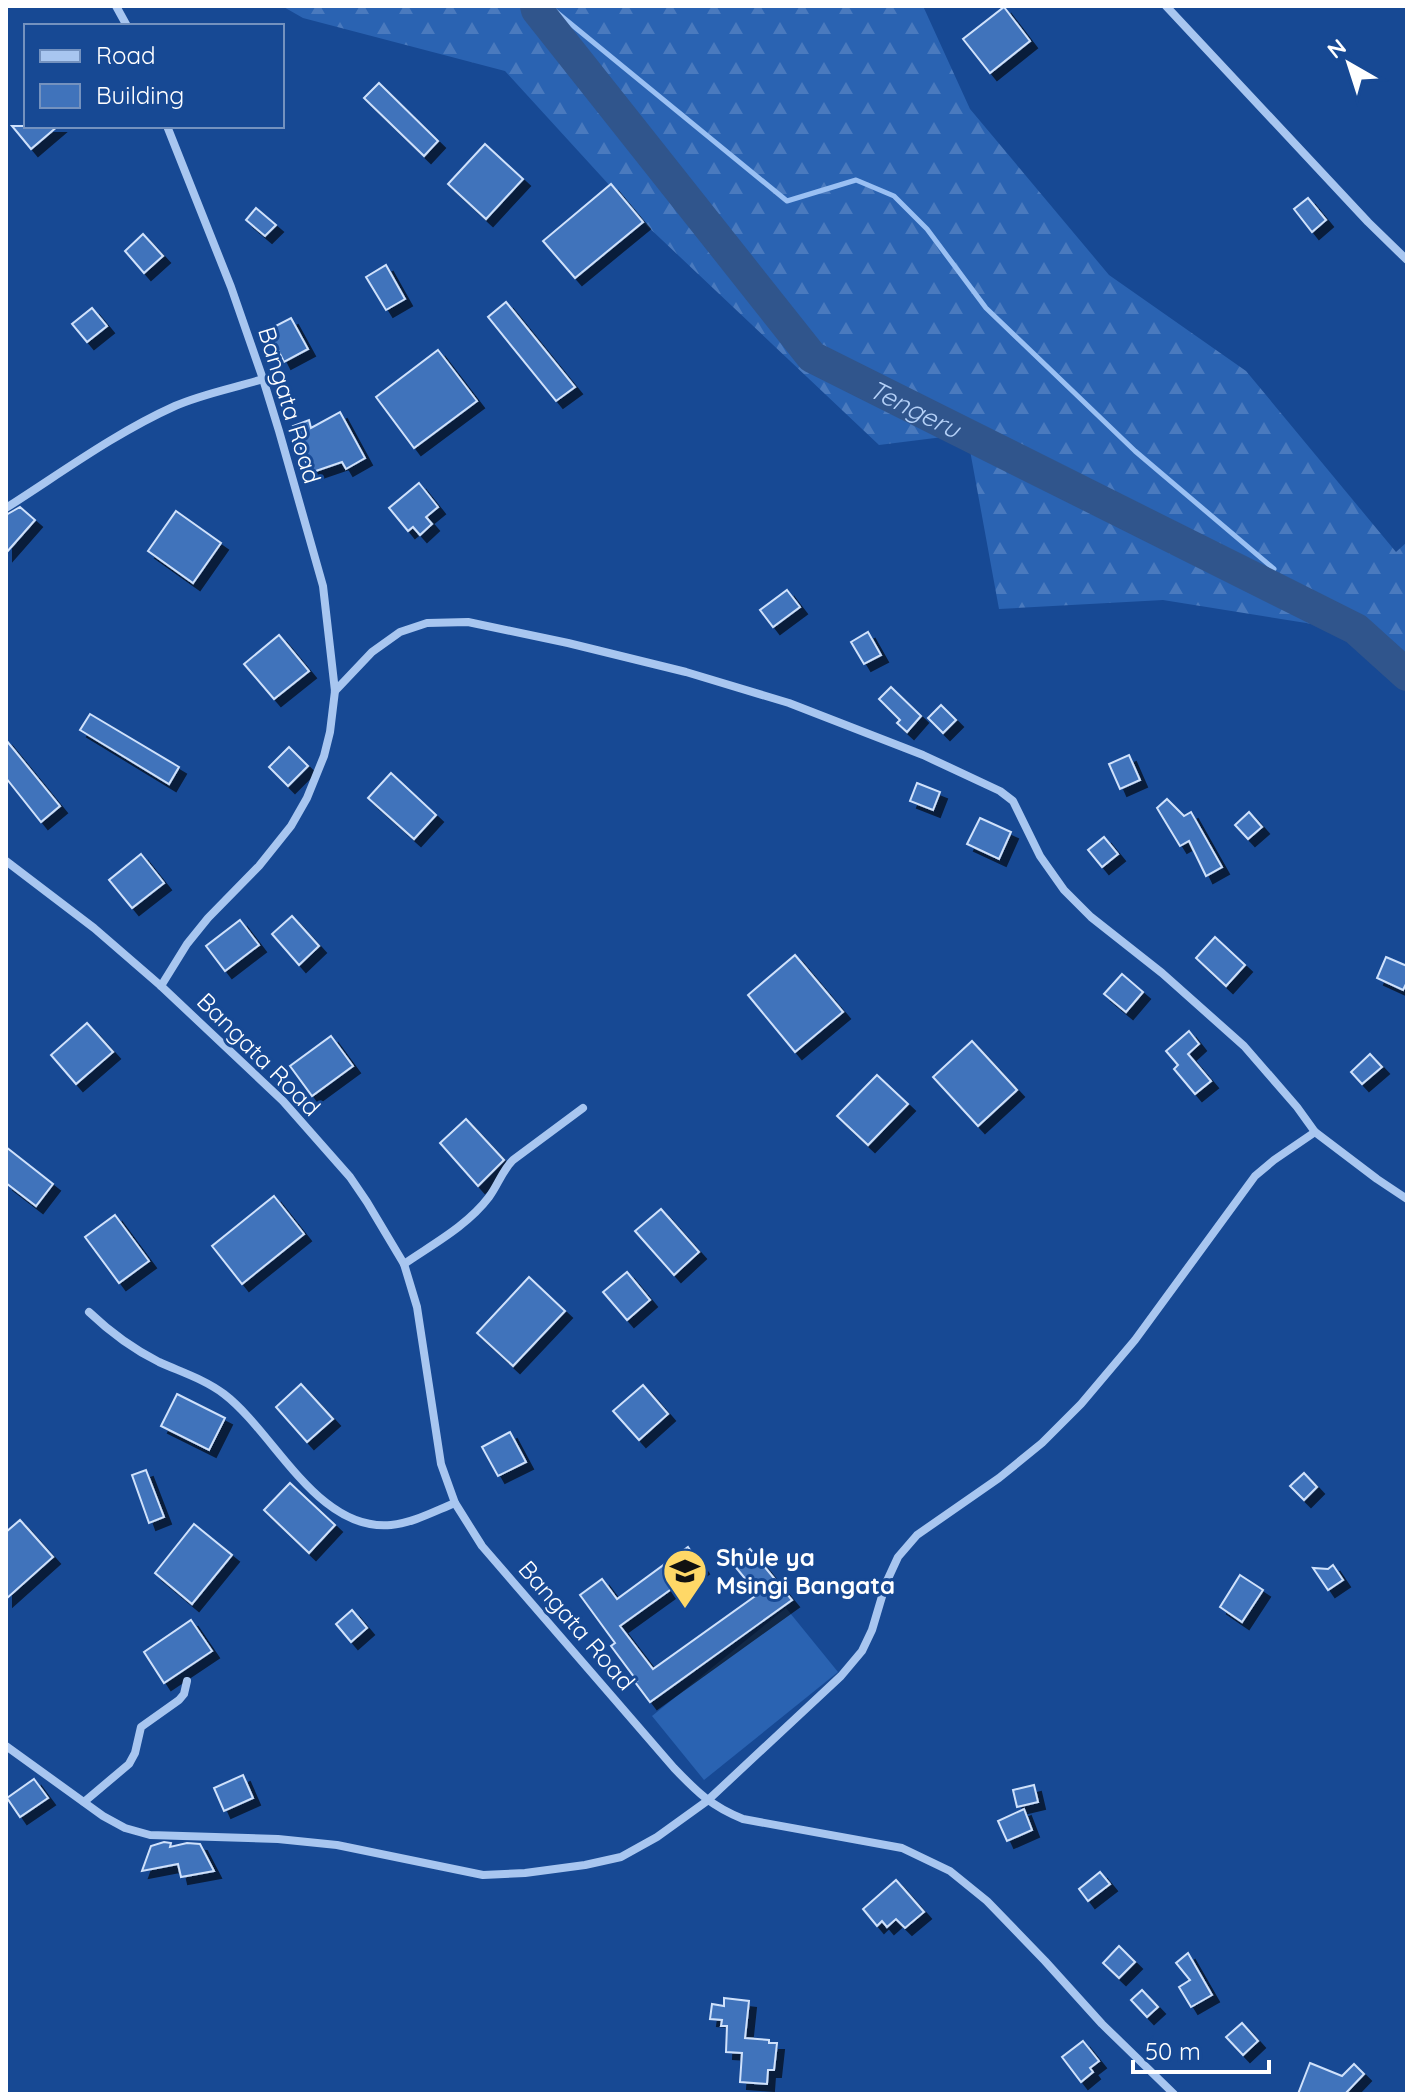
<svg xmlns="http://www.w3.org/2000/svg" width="1413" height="2100" font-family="Quicksand,sans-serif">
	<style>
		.forest { fill: url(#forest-firs) }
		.pitch { fill: #2a63b2 }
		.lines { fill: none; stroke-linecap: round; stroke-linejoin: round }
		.stream { stroke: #9ac0f3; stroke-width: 5 }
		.river { stroke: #30558c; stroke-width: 32 }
		.building { fill: #4073bb; stroke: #cfe1fb; stroke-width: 2; filter: url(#shadow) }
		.minor { stroke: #a8c6f0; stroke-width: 8 }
		.labels { text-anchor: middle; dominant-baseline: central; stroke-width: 6; stroke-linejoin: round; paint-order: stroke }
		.street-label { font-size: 24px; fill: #fff; stroke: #174994 }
		.poi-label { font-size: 24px; font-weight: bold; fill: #fff; stroke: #174994; text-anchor: start }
		.water-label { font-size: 26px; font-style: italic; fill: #b4d0f7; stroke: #174994 }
	</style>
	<defs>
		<pattern id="forest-firs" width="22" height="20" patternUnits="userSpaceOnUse" patternTransform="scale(2)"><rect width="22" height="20" fill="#2a63b2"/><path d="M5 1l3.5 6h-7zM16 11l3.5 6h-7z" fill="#4a7abe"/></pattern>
		<filter id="shadow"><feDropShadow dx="7" dy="7" stdDeviation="0" flood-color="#0009"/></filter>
	</defs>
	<rect width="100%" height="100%" fill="#174994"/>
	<path class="forest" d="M 282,6 L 923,6 L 970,109 L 1109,275 L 1246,371 L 1396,552 L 1407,542 L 1407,682 L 1344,629 L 1163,600 L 999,609 L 967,434 L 879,445 L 643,222 L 505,71 L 303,18 Z"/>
	<path class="pitch" d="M 786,1608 L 838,1672 L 704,1780 L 652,1716 Z"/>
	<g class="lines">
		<g class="stream">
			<path d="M 549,6 L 787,201 L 856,180 L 894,196 L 927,229 L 986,308 L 1135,451 L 1274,569"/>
			<path d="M 1377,657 L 1407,682"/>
		</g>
		<path class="river" id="s1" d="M 536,6 L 537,10 L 812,357 L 1356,629 L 1407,675"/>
	</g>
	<g class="building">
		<path d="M 1004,7 L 1030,41 L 990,73 L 963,39 Z"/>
		<path d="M 379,83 L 438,141 L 424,156 L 364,98 Z"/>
		<path d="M 12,126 L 58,126 L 31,149 Z"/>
		<path d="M 485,144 L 523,179 L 486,219 L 448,184 Z"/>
		<path d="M 611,184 L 643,222 L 575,278 L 543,241 Z"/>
		<path d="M 1308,198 L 1326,220 L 1312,232 L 1294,209 Z"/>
		<path d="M 256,208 L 276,225 L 265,236 L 246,220 Z"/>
		<path d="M 143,234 L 163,256 L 144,273 L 125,251 Z"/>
		<path d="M 386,265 L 405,299 L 386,310 L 366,277 Z"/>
		<path d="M 506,302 L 575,387 L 556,401 L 488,317 Z"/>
		<path d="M 92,308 L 107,326 L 87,342 L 72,324 Z"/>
		<path d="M 291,318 L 308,349 L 284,362 L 268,330 Z"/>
		<path d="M 438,350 L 477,401 L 414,448 L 376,397 Z"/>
		<path d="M 340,412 L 365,458 L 346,469 L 342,462 L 310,473 L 293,426 L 309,420 L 311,428 Z"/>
		<path d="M 419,483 L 438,507 L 426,517 L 432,524 L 420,535 L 413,527 L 408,531 L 389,508 Z"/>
		<path d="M 20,507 L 35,520 L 6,553 L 6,515 Z"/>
		<path d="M 176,511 L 221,543 L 193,583 L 148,551 Z"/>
		<path d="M 787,590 L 800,607 L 773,627 L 760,610 Z"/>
		<path d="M 868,632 L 881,655 L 864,664 L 851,642 Z"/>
		<path d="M 279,635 L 309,671 L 274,699 L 244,664 Z"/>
		<path d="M 891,687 L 921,716 L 907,732 L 897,723 L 900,720 L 879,699 Z"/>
		<path d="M 941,705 L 956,720 L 943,733 L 928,718 Z"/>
		<path d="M 90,714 L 179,767 L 169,784 L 80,730 Z"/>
		<path d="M 6,740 L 60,806 L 41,822 L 6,778 Z"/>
		<path d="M 289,747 L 308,766 L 288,786 L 269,767 Z"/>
		<path d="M 1129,755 L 1140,780 L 1120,789 L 1109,764 Z"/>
		<path d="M 391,773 L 436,815 L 414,839 L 368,798 Z"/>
		<path d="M 917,783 L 940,792 L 933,810 L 910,801 Z"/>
		<path d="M 1167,799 L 1184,816 L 1191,812 L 1222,867 L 1206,876 L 1189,841 L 1180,846 L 1157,808 Z"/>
		<path d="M 1249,812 L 1262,827 L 1248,839 L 1235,825 Z"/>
		<path d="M 980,818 L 1011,832 L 999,859 L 967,844 Z"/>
		<path d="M 1104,837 L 1118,854 L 1102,867 L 1088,850 Z"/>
		<path d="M 141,854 L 164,883 L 132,908 L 109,880 Z"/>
		<path d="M 292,916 L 319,946 L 299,965 L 272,934 Z"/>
		<path d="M 240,920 L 259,945 L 225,971 L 206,946 Z"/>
		<path d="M 1215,937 L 1245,965 L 1226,986 L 1196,958 Z"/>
		<path d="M 795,955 L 843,1012 L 795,1052 L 748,995 Z"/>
		<path d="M 1386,957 L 1407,966 L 1407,982 L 1403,990 L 1377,978 Z"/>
		<path d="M 1122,974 L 1143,992 L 1126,1012 L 1104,994 Z"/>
		<path d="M 87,1023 L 113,1052 L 76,1084 L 51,1055 Z"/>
		<path d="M 1189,1031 L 1199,1044 L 1188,1054 L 1211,1081 L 1195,1094 L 1174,1069 L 1178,1065 L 1166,1051 Z"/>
		<path d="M 331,1036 L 353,1066 L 312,1096 L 290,1066 Z"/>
		<path d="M 972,1041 L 1017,1090 L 978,1126 L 933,1077 Z"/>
		<path d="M 1370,1054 L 1382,1067 L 1362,1084 L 1351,1072 Z"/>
		<path d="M 877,1075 L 908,1104 L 868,1145 L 837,1116 Z"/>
		<path d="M 466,1119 L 504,1160 L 478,1186 L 440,1143 Z"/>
		<path d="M 6,1147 L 53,1184 L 36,1206 L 6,1183 Z"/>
		<path d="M 274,1196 L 304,1234 L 242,1284 L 212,1246 Z"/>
		<path d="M 661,1209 L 699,1252 L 674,1275 L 635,1231 Z"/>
		<path d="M 115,1215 L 149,1261 L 119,1283 L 85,1237 Z"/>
		<path d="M 627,1272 L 650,1300 L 627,1320 L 603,1292 Z"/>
		<path d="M 529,1277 L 565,1311 L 513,1366 L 477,1333 Z"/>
		<path d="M 301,1384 L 333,1419 L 307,1442 L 276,1407 Z"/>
		<path d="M 643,1385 L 668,1414 L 639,1440 L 613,1411 Z"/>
		<path d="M 177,1394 L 225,1418 L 209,1450 L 161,1426 Z"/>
		<path d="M 510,1432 L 526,1462 L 498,1476 L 482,1447 Z"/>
		<path d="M 146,1470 L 164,1517 L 149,1523 L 132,1475 Z"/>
		<path d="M 1304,1473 L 1317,1487 L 1304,1500 L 1290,1486 Z"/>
		<path d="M 290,1483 L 335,1525 L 309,1553 L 264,1510 Z"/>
		<path d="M 20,1520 L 53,1557 L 6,1599 L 6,1532 Z"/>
		<path d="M 194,1524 L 232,1555 L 192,1604 L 155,1573 Z"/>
		<path d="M 688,1547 L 702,1567 L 620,1626 L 653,1669 L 758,1594 L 733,1564 L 750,1549 L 792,1600 L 650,1702 L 635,1682 L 637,1681 L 611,1646 L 615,1643 L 580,1595 L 602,1579 L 617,1599 Z"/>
		<path d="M 1333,1565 L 1343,1580 L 1328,1590 L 1313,1568 L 1328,1569 Z"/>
		<path d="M 1240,1575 L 1263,1590 L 1242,1622 L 1220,1607 Z"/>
		<path d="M 352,1610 L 367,1628 L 351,1642 L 336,1624 Z"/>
		<path d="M 191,1620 L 212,1651 L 164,1683 L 144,1652 Z"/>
		<path d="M 243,1775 L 253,1798 L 224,1811 L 214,1788 Z"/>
		<path d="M 34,1779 L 48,1798 L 20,1817 L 7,1798 Z"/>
		<path d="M 1034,1785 L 1038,1802 L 1017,1807 L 1013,1790 Z"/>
		<path d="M 1024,1809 L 1032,1830 L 1007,1841 L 998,1821 Z"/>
		<path d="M 164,1842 L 171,1843 L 170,1847 L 187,1843 L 200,1844 L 214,1871 L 181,1877 L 178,1864 L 142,1871 L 151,1846 Z"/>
		<path d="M 1100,1872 L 1110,1884 L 1088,1901 L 1079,1889 Z"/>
		<path d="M 896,1880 L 924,1912 L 905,1928 L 896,1919 L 887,1927 L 882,1921 L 877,1926 L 863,1909 Z"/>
		<path d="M 1119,1946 L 1135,1962 L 1119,1978 L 1103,1963 Z"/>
		<path d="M 1188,1953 L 1212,1995 L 1191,2007 L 1179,1987 L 1190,1980 L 1176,1963 Z"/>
		<path d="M 1142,1990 L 1158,2007 L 1147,2017 L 1131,2000 Z"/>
		<path d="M 724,1998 L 749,2001 L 745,2038 L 769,2040 L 769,2043 L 777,2043 L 774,2070 L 768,2070 L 767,2084 L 740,2082 L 742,2053 L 726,2052 L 727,2026 L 721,2026 L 722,2020 L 710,2019 L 712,2004 L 724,2006 Z"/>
		<path d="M 1242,2023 L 1258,2041 L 1243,2055 L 1226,2037 Z"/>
		<path d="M 1083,2041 L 1099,2061 L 1090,2068 L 1093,2072 L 1081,2082 L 1062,2057 Z"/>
		<path d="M 1310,2063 L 1342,2076 L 1354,2064 L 1364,2074 L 1345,2094 L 1298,2094 Z"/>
	</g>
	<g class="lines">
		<g class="minor">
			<path d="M 116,6 L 127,26"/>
			<path d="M 1166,6 L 1368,222 L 1407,260"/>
			<path d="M 6,508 C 61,473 115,433 175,406 C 202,394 234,388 263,379"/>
			<path d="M 335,691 L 372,652 L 400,632 L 427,623 L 468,622 L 568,643 L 686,672 L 789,703 L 923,755 L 1000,791 L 1013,801 L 1040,856 L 1064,890 L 1091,917 L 1162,973 L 1244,1046 L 1297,1107 L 1315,1132 L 1377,1179 L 1407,1199"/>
			<path d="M 6,861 L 94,928 L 161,986 L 283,1101 L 350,1177 L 367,1202 L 404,1264 L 417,1307 L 441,1464 L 455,1503 L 482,1546 L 674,1768 C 697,1792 711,1806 743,1819 L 902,1848 L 950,1871 L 987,1901 L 1045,1961 L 1102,2024 L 1174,2094"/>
			<path d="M 161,986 L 187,944 L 208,918 L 259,866 L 291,826 L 307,798 L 324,756 L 330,732 L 335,691 L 323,586 L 279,431 L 263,379 L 231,287 L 167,126"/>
			<path d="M 404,1264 C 433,1244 467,1226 489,1197 C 498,1185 502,1171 513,1160 L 583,1108"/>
			<path d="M 89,1312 C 110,1332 133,1349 159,1362 C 181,1372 204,1379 224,1394 C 275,1433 317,1532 391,1525 C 413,1523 435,1511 455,1503"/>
			<path d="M 6,1746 L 103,1816 L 125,1828 L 150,1835 L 278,1839 L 337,1845 L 483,1875 L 525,1873 L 585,1865 L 621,1857 L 657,1837 L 707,1801 L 841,1676 L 862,1651 L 872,1630 L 886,1583 L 898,1557 L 917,1535 L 999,1478 L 1042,1443 L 1081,1404 L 1135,1340 L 1255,1176 L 1274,1160 L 1315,1132"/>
			<path d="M 84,1802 L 129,1764 L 135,1753 L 141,1727 L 179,1700 L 184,1694 L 187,1681"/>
		</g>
	</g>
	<defs>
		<g id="school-pin" transform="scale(2.3)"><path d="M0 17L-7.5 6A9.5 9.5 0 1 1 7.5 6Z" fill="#ffd867" stroke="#174994"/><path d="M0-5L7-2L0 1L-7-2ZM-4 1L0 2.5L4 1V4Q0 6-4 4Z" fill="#111"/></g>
	</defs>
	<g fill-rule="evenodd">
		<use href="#school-pin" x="685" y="1571"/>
	</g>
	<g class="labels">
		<g class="street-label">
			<text transform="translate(290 405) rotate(73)">Bangata Road</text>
			<text transform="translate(259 1054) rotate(45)">Bangata Road</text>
			<text transform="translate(577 1625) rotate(49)">Bangata Road</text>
		</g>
		<g class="poi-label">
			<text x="716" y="1557">Shule ya<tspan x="716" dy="28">Msingi Bangata</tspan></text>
		</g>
		<g class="water-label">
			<text stroke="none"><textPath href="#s1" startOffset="562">Tengeru</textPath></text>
		</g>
	</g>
	<rect width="1413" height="2100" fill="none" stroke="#ffffff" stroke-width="16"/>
	<rect x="24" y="24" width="260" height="104" fill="#174994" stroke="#7492bf" stroke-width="2"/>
	<rect x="40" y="50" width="40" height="12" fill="#a8c6f0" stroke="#7492bf" stroke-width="2"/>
	<text x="96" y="64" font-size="24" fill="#ffffff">Road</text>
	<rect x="40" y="84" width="40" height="24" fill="#4073bb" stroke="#7492bf" stroke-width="2"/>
	<text x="96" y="104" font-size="24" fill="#ffffff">Building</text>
	<g transform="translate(1349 64) rotate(321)" stroke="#174994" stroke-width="6" paint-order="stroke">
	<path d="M0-6L14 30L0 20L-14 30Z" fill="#ffffff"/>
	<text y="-12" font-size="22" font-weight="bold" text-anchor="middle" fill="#ffffff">N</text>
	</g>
	<path d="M1133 2060v12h136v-12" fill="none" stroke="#ffffff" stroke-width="4"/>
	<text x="1145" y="2060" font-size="24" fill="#ffffff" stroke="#174994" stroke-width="6" paint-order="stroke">50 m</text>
</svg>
